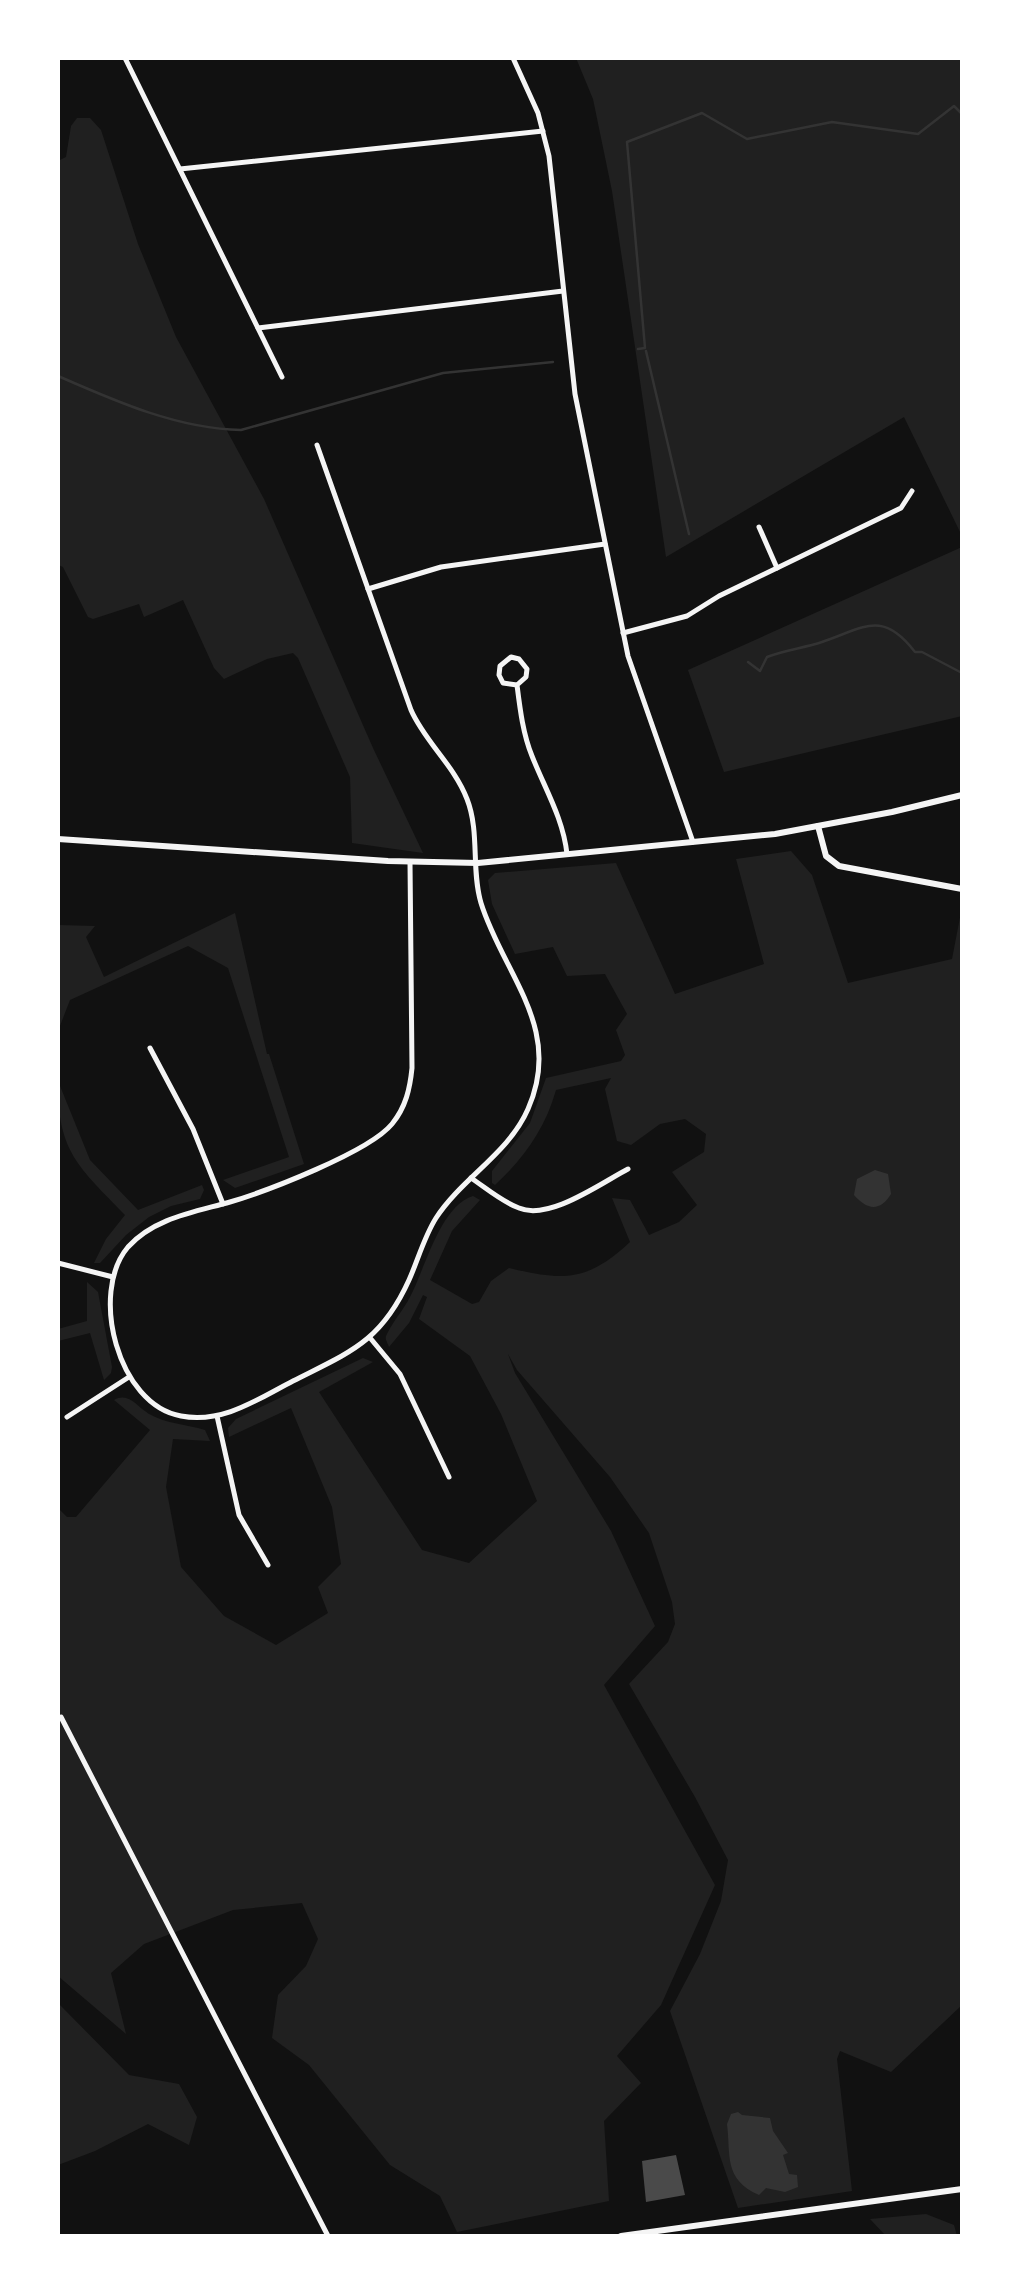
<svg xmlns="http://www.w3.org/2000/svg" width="1020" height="2294" font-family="'Exo 2',sans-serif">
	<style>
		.green { fill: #202020 }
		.water { fill: #333 }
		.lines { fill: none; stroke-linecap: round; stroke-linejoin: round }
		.stream { stroke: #333; stroke-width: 2.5 }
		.building { fill: #4a4a4a }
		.minor { stroke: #f5f5f5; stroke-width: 5 }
		.tertiary { stroke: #f5f5f5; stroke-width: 6 }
		.secondary { stroke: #f5f5f5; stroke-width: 6 }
	</style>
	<rect width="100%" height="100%" fill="#111"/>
	<g class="green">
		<path d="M 576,58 L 962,58 L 962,536 L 904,417 L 666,557 L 612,191 L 593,99 Z"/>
		<path d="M 77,118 L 90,118 L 101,130 L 138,244 L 176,337 L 264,499 L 373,748 L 423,853 L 352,843 L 350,777 L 298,658 L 293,653 L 267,659 L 224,679 L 214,668 L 183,600 L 144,617 L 139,604 L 93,619 L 88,617 L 63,567 L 58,565 L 58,161 L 66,157 L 71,126 Z"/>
		<path d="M 962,547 L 962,716 L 724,772 L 688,670 Z"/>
		<path d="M 791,851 L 812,875 L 848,983 L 952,959 L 962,907 L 962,2005 L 891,2072 L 840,2051 L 837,2059 L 852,2191 L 738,2208 L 670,2011 L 700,1954 L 721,1901 L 728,1860 L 695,1797 L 629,1684 L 668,1642 L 675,1624 L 672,1602 L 649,1533 L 610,1477 L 517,1370 L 508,1354 L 515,1373 L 611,1531 L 655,1626 L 604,1685 L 715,1885 L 661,2005 L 617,2056 L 641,2083 L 604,2121 L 609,2201 L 457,2232 L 440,2196 L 390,2165 L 309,2065 L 272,2038 L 278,1995 L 306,1966 L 318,1939 L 302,1903 L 233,1910 L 144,1944 L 111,1973 L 126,2034 L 58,1976 L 58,1508 L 67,1517 L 76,1517 L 150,1430 L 114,1400 C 129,1392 136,1406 149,1414 C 167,1424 186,1424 205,1430 L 210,1441 L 173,1439 L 166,1487 L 181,1567 L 224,1616 L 276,1645 L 328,1613 L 318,1587 L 341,1564 L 332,1507 L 291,1408 L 229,1437 L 228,1428 L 236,1419 L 363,1358 L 373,1362 L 319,1392 L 422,1550 L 469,1563 L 537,1501 L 501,1414 L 470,1356 L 419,1319 L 427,1297 L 423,1295 L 409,1323 L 389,1347 C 386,1339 384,1339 388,1332 C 394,1320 404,1309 410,1297 C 425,1269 440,1206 473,1196 L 480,1200 L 452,1231 L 430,1280 L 472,1304 L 479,1302 L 491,1281 L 509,1268 C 564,1281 587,1282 630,1242 L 612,1198 L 630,1200 L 649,1235 L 679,1222 L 697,1205 L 672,1172 L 704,1152 L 706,1134 L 685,1119 L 660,1124 L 631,1145 L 617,1141 L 605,1089 L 611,1078 L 556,1090 C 545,1129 524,1158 495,1185 L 492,1183 L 492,1171 L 530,1123 L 546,1078 L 621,1061 L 625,1055 L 616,1030 L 627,1014 L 605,974 L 567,976 L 553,947 L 515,954 L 492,904 L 488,880 L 495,873 L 616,863 L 675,994 L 764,964 L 736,859 Z"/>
		<path d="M 235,913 L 267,1054 L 269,1054 L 304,1164 L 235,1188 L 223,1180 L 289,1157 L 228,968 L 188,946 L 70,1000 L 58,1031 L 58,925 L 95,926 L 86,937 L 104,977 Z"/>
		<path d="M 58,1081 L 90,1160 L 138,1210 L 202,1185 L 204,1190 L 200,1199 L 171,1206 L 149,1217 L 126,1235 L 100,1263 L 94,1263 L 106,1239 L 125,1215 C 79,1167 57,1152 58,1081 Z"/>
		<path d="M 87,1282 L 98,1292 L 112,1367 L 111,1373 L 104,1380 L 90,1333 L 58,1341 L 58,1329 L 87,1321 Z"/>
		<path d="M 58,2003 L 129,2075 L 179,2084 L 197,2117 L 189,2145 L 148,2124 L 95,2151 L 58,2165 Z"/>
		<path d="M 926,2214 L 954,2225 L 957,2236 L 886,2236 L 870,2219 Z"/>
	</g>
	<g class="water">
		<path d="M 875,1170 L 888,1174 L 891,1194 C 880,1212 867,1210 854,1195 L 857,1179 Z"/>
		<path d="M 738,2112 L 742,2115 L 770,2118 L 773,2131 L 788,2153 L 783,2155 L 789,2174 L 797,2175 L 798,2187 L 785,2192 L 766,2188 L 759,2195 C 723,2179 731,2155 727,2124 L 731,2114 Z"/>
	</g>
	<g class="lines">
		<g class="stream">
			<path d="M 638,349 L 645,348 L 627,142 L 702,113 L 747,139 L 832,122 L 918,134 L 954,106 L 962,114"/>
			<path d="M 646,351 L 689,534"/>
			<path d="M 58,376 C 115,401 178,429 241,430 L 443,373 L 553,362"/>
			<path d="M 748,662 L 760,671 L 767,657 C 785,650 804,648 822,642 C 864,628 882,609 915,652 L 922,652 L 962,673"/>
		</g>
	</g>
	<path class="building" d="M 676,2155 L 685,2195 L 646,2202 L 642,2161 Z"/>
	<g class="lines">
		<g class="minor">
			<path d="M 125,58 L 282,377"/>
			<path d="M 513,58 L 538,113 L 549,156 L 575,394 L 628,656 L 693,842"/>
			<path d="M 180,169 L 543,131"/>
			<path d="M 258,328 L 563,291"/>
			<path d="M 317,445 L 411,710 C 425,742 454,765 467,799 C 480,832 471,870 481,903 C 503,974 564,1028 528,1109 C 509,1153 462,1178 436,1218 C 424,1237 418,1260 409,1280 C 381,1342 350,1352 293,1381 C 258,1399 223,1424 181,1416 C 118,1405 89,1293 128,1247 C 154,1218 195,1212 230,1202 C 267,1191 369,1152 392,1124 C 406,1107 410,1088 412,1068 L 410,862"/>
			<path d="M 759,527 L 777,568"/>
			<path d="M 368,589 L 441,567 L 605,544"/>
			<path d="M 623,633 L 687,616 L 719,596 L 901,508 L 912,491"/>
			<path d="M 517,685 L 503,683 L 499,675 L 500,666 L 511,657 L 519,659 L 527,669 L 526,677 L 517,685 C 520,709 523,734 532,756 C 545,789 563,818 567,854"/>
			<path d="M 150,1048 L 193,1129 L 223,1204"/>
			<path d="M 471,1178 C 486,1188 502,1202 519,1208 C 549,1221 601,1183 628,1169"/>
			<path d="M 58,1263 L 113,1277"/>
			<path d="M 371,1339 L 400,1374 L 449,1477"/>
			<path d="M 217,1416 L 239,1515 L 268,1565"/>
			<path d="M 67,1417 L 129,1377"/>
			<path d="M 61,1717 L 328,2236"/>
		</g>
		<path class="tertiary" d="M 818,826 L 826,856 L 839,866 L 962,889"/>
		<g class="secondary">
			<path d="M 58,839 L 388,861 L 478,863 L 775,834 L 892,812 L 962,795"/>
			<path d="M 621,2236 L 962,2189"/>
		</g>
	</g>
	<rect width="1020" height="2294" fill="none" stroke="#ffffff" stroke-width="120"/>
</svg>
